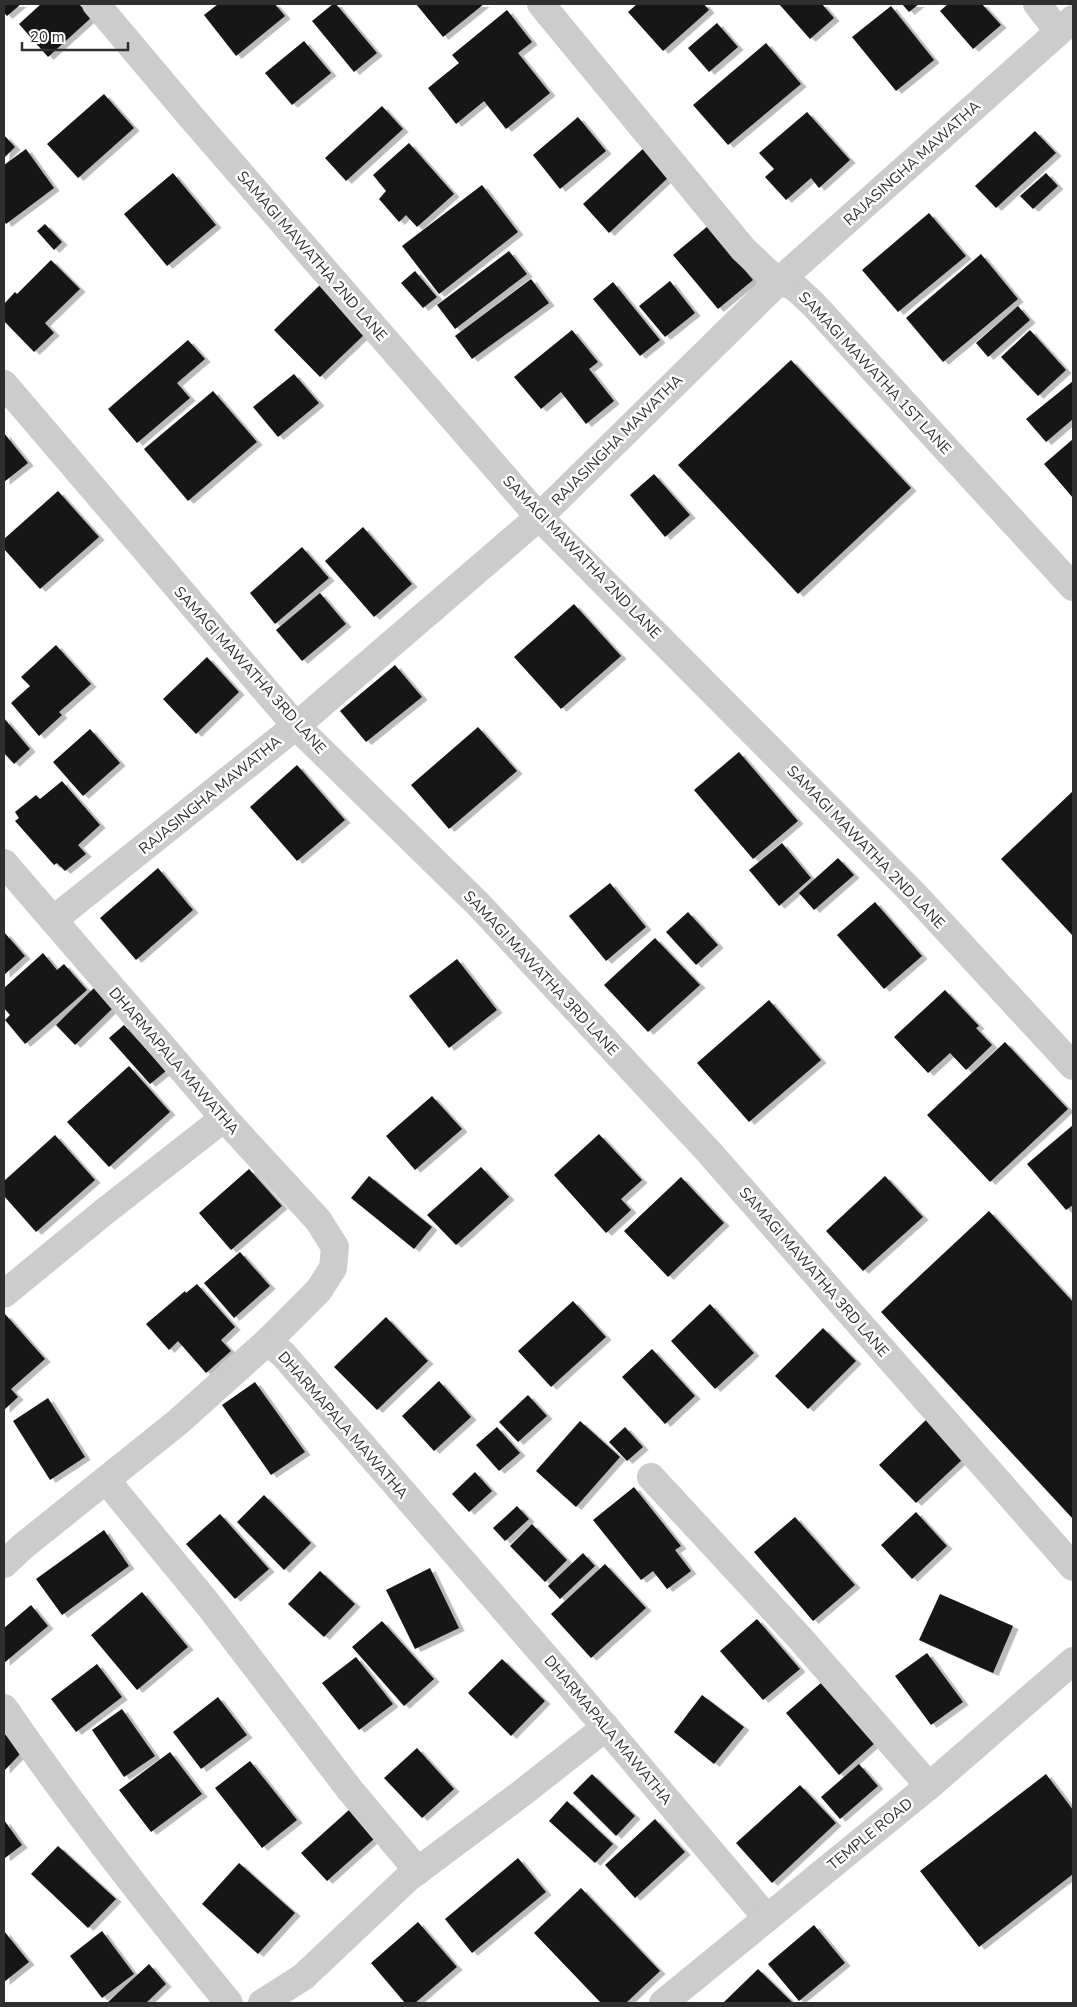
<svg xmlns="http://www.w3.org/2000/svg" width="1077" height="2007" font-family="'Nunito Sans',sans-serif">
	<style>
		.building { fill: #161616; filter: url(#shadow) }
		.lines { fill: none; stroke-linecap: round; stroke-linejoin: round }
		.minor { stroke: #ccc; stroke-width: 28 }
		.labels { text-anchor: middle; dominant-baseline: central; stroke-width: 5; stroke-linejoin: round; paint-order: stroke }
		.street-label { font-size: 15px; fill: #2f2f2f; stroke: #fff }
	</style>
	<defs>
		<filter id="shadow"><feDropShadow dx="5.5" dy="3" stdDeviation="0" flood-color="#0004"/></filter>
	</defs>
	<rect width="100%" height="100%" fill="#fff"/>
	<g class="building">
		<path d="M 4,4 L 21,4 L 7,16 L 4,13 Z"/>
		<path d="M 41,4 L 79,4 L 92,17 L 48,57 L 19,24 Z"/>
		<path d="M 218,4 L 275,4 L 285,16 L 236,56 L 204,15 Z"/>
		<path d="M 333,4 L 336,4 L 377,53 L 354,72 L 312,21 Z"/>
		<path d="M 416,4 L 484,4 L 443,37 Z"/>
		<path d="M 637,4 L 704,4 L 709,10 L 663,51 L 628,12 Z"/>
		<path d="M 779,4 L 822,4 L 834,18 L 810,39 Z"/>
		<path d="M 902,4 L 919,4 L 909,12 Z"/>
		<path d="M 948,4 L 982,4 L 1001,25 L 973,49 L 940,11 Z"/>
		<path d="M 891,6 L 934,60 L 896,91 L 852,37 Z"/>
		<path d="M 507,10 L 532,42 L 518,53 L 550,93 L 506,129 L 484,101 L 456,124 L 428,88 L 459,63 L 452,55 Z"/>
		<path d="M 717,23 L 738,47 L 709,72 L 688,48 Z"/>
		<path d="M 304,41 L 331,73 L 292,105 L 265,73 Z"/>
		<path d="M 766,43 L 801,84 L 728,145 L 693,105 Z"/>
		<path d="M 104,94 L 134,128 L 78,178 L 47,144 Z"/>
		<path d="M 382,106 L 403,129 L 346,181 L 325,158 Z"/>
		<path d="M 807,112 L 850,160 L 819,188 L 811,178 L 786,200 L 765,177 L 774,169 L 759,153 Z"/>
		<path d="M 578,117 L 606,151 L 560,189 L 533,155 Z"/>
		<path d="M 1035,131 L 1056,153 L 996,208 L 975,186 Z"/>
		<path d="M 4,135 L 15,147 L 4,158 Z"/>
		<path d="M 409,143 L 454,194 L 417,227 L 406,215 L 399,222 L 379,199 L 386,191 L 373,175 Z"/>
		<path d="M 645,147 L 671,175 L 609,233 L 583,204 Z"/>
		<path d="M 26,149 L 54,188 L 6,224 L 4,221 L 4,165 Z"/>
		<path d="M 173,173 L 216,225 L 167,266 L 124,214 Z"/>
		<path d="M 1046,173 L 1058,186 L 1033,209 L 1020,196 Z"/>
		<path d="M 482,185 L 518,232 L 439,294 L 402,246 Z"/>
		<path d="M 929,213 L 966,256 L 898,312 L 862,270 Z"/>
		<path d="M 45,224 L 62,242 L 54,250 L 37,231 Z"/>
		<path d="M 708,226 L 753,280 L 718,309 L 673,255 Z"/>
		<path d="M 509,251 L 527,274 L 455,329 L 437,305 Z"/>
		<path d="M 981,254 L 1018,299 L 943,362 L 906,318 Z"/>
		<path d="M 51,260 L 80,289 L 45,323 L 54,333 L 34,352 L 4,321 L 4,304 L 15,292 L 17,294 Z"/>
		<path d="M 415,271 L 437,297 L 423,308 L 401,283 Z"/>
		<path d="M 531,279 L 549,303 L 472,359 L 455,336 Z"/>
		<path d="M 670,281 L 695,313 L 665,337 L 639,306 Z"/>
		<path d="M 613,282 L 660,340 L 640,356 L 593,299 Z"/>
		<path d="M 322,283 L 368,331 L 320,377 L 274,330 Z"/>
		<path d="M 1018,306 L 1030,320 L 988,357 L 976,343 Z"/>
		<path d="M 572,330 L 598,362 L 589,369 L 614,401 L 586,424 L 561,392 L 541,409 L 514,377 Z"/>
		<path d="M 1030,330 L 1066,370 L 1038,396 L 1001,357 Z"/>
		<path d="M 188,340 L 205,359 L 177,383 L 190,398 L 137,443 L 108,409 Z"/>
		<path d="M 791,360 L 911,488 L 798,594 L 678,465 Z"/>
		<path d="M 294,374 L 319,403 L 278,437 L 253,407 Z"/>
		<path d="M 1073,381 L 1073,419 L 1046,442 L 1026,419 Z"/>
		<path d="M 213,391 L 257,442 L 188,501 L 144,449 Z"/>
		<path d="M 4,433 L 28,463 L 4,482 Z"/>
		<path d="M 1073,439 L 1073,498 L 1044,464 Z"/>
		<path d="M 654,474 L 690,515 L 665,537 L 630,495 Z"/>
		<path d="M 58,491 L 99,537 L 40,589 L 4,549 L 4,539 Z"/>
		<path d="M 363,527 L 412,584 L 374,617 L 325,561 Z"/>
		<path d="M 302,547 L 329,578 L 275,624 L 250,593 Z"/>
		<path d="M 320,593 L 346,624 L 302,661 L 276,630 Z"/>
		<path d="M 574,604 L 621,656 L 561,709 L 514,657 Z"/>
		<path d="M 56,645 L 91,684 L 59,712 L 62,715 L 39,736 L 11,703 L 30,686 L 21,677 Z"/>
		<path d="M 207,657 L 239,692 L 196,734 L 163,699 Z"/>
		<path d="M 395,665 L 422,697 L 366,742 L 340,711 Z"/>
		<path d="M 4,718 L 30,749 L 14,764 L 4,753 Z"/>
		<path d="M 478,727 L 517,771 L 449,829 L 411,785 Z"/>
		<path d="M 90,729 L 120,763 L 83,796 L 53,762 Z"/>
		<path d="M 739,752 L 798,821 L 753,859 L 694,790 Z"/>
		<path d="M 297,765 L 345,820 L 297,861 L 250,807 Z"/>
		<path d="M 62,781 L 100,825 L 78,845 L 86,854 L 65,871 L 57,863 L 54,865 L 15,821 L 19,818 L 15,812 L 36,795 L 40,799 Z"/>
		<path d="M 1073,791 L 1073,936 L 1001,859 Z"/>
		<path d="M 782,843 L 811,878 L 779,906 L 749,870 Z"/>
		<path d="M 838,858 L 854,875 L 814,910 L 799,893 Z"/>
		<path d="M 158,868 L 193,910 L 136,960 L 100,918 Z"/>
		<path d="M 610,883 L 646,927 L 606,961 L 569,916 Z"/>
		<path d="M 875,902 L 922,956 L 884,989 L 837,935 Z"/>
		<path d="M 688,912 L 718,945 L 696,965 L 666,932 Z"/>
		<path d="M 4,932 L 25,956 L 4,975 Z"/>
		<path d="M 655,938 L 700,985 L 648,1032 L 604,985 Z"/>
		<path d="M 43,953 L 57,970 L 64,964 L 87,990 L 25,1044 L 5,1020 L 10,1015 L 4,1008 L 4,988 Z"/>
		<path d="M 457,959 L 497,1010 L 449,1048 L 409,996 Z"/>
		<path d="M 95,987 L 114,1007 L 75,1045 L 56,1025 Z"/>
		<path d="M 945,990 L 979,1026 L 976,1028 L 992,1045 L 966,1070 L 950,1053 L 928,1073 L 894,1037 Z"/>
		<path d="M 769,1000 L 821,1060 L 749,1122 L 697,1063 Z"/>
		<path d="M 124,1025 L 166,1071 L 150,1084 L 109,1038 Z"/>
		<path d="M 1005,1042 L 1068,1109 L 990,1182 L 927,1115 Z"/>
		<path d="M 129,1066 L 170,1112 L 109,1167 L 67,1122 Z"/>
		<path d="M 432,1096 L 462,1129 L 415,1170 L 386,1136 Z"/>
		<path d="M 1073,1125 L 1073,1205 L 1066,1210 L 1027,1164 Z"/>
		<path d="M 599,1134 L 642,1180 L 621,1199 L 631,1210 L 606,1233 L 554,1175 Z"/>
		<path d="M 55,1135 L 95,1180 L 36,1232 L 4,1196 L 4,1181 Z"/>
		<path d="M 481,1167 L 509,1197 L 456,1245 L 427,1215 Z"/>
		<path d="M 249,1169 L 282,1206 L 231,1250 L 199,1213 Z"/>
		<path d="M 369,1176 L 432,1227 L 414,1249 L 351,1198 Z"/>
		<path d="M 885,1176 L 923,1217 L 863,1271 L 826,1231 Z"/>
		<path d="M 681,1177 L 724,1223 L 668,1277 L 624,1231 Z"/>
		<path d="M 989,1211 L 1073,1302 L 1073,1519 L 881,1312 Z"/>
		<path d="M 240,1252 L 270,1286 L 234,1318 L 204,1283 Z"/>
		<path d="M 197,1284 L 235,1327 L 221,1340 L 231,1351 L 206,1373 L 178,1341 L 169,1350 L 146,1324 L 185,1291 L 186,1293 Z"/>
		<path d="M 573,1301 L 606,1337 L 551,1387 L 518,1351 Z"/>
		<path d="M 710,1304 L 754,1353 L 715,1389 L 671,1341 Z"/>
		<path d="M 5,1314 L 45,1359 L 11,1389 L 18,1397 L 4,1410 L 4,1316 Z"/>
		<path d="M 386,1317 L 428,1361 L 377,1410 L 334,1367 Z"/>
		<path d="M 823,1328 L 856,1361 L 808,1409 L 775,1376 Z"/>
		<path d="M 652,1349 L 695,1396 L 665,1424 L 622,1377 Z"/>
		<path d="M 439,1381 L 471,1417 L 434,1451 L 402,1416 Z"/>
		<path d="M 255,1382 L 305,1452 L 271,1475 L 222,1405 Z"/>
		<path d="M 528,1395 L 547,1416 L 518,1442 L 499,1422 Z"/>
		<path d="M 48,1398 L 85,1457 L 50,1480 L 13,1421 Z"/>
		<path d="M 927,1419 L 965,1457 L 916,1503 L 879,1465 Z"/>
		<path d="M 580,1421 L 620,1457 L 576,1507 L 536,1471 Z"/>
		<path d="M 497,1427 L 520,1453 L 499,1471 L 476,1445 Z"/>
		<path d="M 625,1427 L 643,1447 L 627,1461 L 609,1442 Z"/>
		<path d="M 475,1472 L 492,1491 L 469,1512 L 452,1494 Z"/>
		<path d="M 634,1487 L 681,1546 L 675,1550 L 691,1571 L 667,1589 L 653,1571 L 641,1580 L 593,1520 Z"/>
		<path d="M 264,1495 L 311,1543 L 284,1570 L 237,1522 Z"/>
		<path d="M 517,1506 L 529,1519 L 505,1541 L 493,1528 Z"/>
		<path d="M 916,1512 L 947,1546 L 912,1579 L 881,1545 Z"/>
		<path d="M 220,1514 L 269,1569 L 235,1599 L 186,1544 Z"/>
		<path d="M 795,1517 L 855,1585 L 813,1621 L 754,1552 Z"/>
		<path d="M 532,1524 L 567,1560 L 545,1582 L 510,1546 Z"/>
		<path d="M 104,1530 L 129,1566 L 62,1615 L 36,1579 Z"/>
		<path d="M 583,1553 L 595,1566 L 560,1599 L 548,1586 Z"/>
		<path d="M 605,1564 L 646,1608 L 591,1658 L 551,1614 Z"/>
		<path d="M 430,1568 L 459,1628 L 415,1649 L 386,1590 Z"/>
		<path d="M 320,1571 L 355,1604 L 324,1637 L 288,1604 Z"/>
		<path d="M 142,1592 L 188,1647 L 137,1690 L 91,1635 Z"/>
		<path d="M 940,1594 L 1013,1626 L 993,1673 L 919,1640 Z"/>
		<path d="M 31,1605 L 48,1626 L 4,1663 L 4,1628 Z"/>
		<path d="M 757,1619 L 800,1669 L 763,1700 L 720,1651 Z"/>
		<path d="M 382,1621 L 434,1679 L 404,1706 L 352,1647 Z"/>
		<path d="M 927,1653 L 963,1702 L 931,1725 L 895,1676 Z"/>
		<path d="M 356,1657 L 393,1704 L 359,1730 L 322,1683 Z"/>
		<path d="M 502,1659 L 545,1701 L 511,1736 L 468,1693 Z"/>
		<path d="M 97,1664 L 122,1697 L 76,1732 L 51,1699 Z"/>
		<path d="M 822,1682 L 875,1743 L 839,1775 L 786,1713 Z"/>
		<path d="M 702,1695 L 744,1727 L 714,1764 L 674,1732 Z"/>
		<path d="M 218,1697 L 247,1735 L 201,1769 L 173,1732 Z"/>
		<path d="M 122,1709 L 155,1756 L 124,1777 L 92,1730 Z"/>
		<path d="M 4,1733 L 23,1751 L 4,1771 Z"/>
		<path d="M 417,1748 L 454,1789 L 422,1818 L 384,1778 Z"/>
		<path d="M 170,1752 L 202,1794 L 151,1832 L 119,1790 Z"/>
		<path d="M 250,1761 L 297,1820 L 262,1848 L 215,1788 Z"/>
		<path d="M 859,1764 L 878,1786 L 840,1819 L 821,1797 Z"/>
		<path d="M 592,1774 L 635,1816 L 616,1836 L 573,1793 Z"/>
		<path d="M 1046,1774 L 1073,1810 L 1073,1874 L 979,1947 L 920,1871 Z"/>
		<path d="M 800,1785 L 836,1823 L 772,1883 L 736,1843 Z"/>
		<path d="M 567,1801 L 613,1844 L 595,1863 L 549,1821 Z"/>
		<path d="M 349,1810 L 375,1838 L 327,1881 L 301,1853 Z"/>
		<path d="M 655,1819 L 685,1852 L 635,1898 L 605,1865 Z"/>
		<path d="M 4,1820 L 22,1845 L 5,1858 L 4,1857 Z"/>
		<path d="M 58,1846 L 116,1899 L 88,1928 L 31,1874 Z"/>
		<path d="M 518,1858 L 546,1892 L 472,1953 L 445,1919 Z"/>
		<path d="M 239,1863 L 295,1913 L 258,1954 L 202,1904 Z"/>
		<path d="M 581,1888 L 660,1971 L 626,2003 L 601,2003 L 534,1933 Z"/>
		<path d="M 418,1922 L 457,1967 L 415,2003 L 405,2003 L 371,1963 Z"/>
		<path d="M 814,1925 L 845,1963 L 799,2001 L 768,1964 Z"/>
		<path d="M 4,1931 L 29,1962 L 4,1982 Z"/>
		<path d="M 102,1931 L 134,1974 L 102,1998 L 70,1956 Z"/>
		<path d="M 149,1964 L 166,1984 L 146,2003 L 107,2003 Z"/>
		<path d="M 758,1969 L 793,2003 L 723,2003 Z"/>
	</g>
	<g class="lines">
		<g class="minor">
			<path d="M 96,4 L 192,118 L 539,517 L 913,893 L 1073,1066"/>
			<path d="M 541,4 L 743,249 L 778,282 L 791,285 L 798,290 L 814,305 L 1073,587"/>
			<path d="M 1037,4 L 1058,31"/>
			<path d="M 4,384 L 296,726 L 479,905 L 708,1151 L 1073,1567"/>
			<path d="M 4,863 L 224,1118 L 318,1220 L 335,1247 L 333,1268 L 319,1290 L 267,1342 L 283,1354 L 563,1677 L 767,1918"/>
			<path d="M 53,920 L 296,726 L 539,517 L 778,282 L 1073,19"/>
			<path d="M 4,1294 L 104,1212 L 224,1118"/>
			<path d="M 651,1477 L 799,1637 L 929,1786"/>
			<path d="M 106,1480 L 207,1603 L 350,1790 L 418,1871"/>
			<path d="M 4,1564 L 22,1547 L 178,1422 L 267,1342"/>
			<path d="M 4,1708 C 74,1810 150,1907 229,2003"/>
			<path d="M 262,2003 L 303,1977 L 408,1878 L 522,1793 L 606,1727"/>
			<path d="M 663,2003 L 929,1786 L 1073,1661"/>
		</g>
	</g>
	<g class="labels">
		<g class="street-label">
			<text transform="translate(912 163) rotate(-42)">RAJASINGHA MAWATHA</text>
			<text transform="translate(312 256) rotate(49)">SAMAGI MAWATHA 2ND LANE</text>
			<text transform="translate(875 373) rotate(47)">SAMAGI MAWATHA 1ST LANE</text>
			<text transform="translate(617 440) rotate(-45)">RAJASINGHA MAWATHA</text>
			<text transform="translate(582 557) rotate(46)">SAMAGI MAWATHA 2ND LANE</text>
			<text transform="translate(250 670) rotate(48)">SAMAGI MAWATHA 3RD LANE</text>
			<text transform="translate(210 795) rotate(-39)">RAJASINGHA MAWATHA</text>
			<text transform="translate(866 847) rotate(46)">SAMAGI MAWATHA 2ND LANE</text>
			<text transform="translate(541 973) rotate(47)">SAMAGI MAWATHA 3RD LANE</text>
			<text transform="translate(174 1061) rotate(49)">DHARMAPALA MAWATHA</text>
			<text transform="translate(814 1272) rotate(49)">SAMAGI MAWATHA 3RD LANE</text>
			<text transform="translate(343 1425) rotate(49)">DHARMAPALA MAWATHA</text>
			<text transform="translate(608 1730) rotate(50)">DHARMAPALA MAWATHA</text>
			<text transform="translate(870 1834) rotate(-39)">TEMPLE ROAD</text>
		</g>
	</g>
	<rect width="1077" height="2007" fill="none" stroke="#2f2f2f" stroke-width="10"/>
	<path d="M22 42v8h106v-8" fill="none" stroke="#2f2f2f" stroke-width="2.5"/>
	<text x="30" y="42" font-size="15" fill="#2f2f2f" stroke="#ffffff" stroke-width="4" paint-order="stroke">20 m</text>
</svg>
